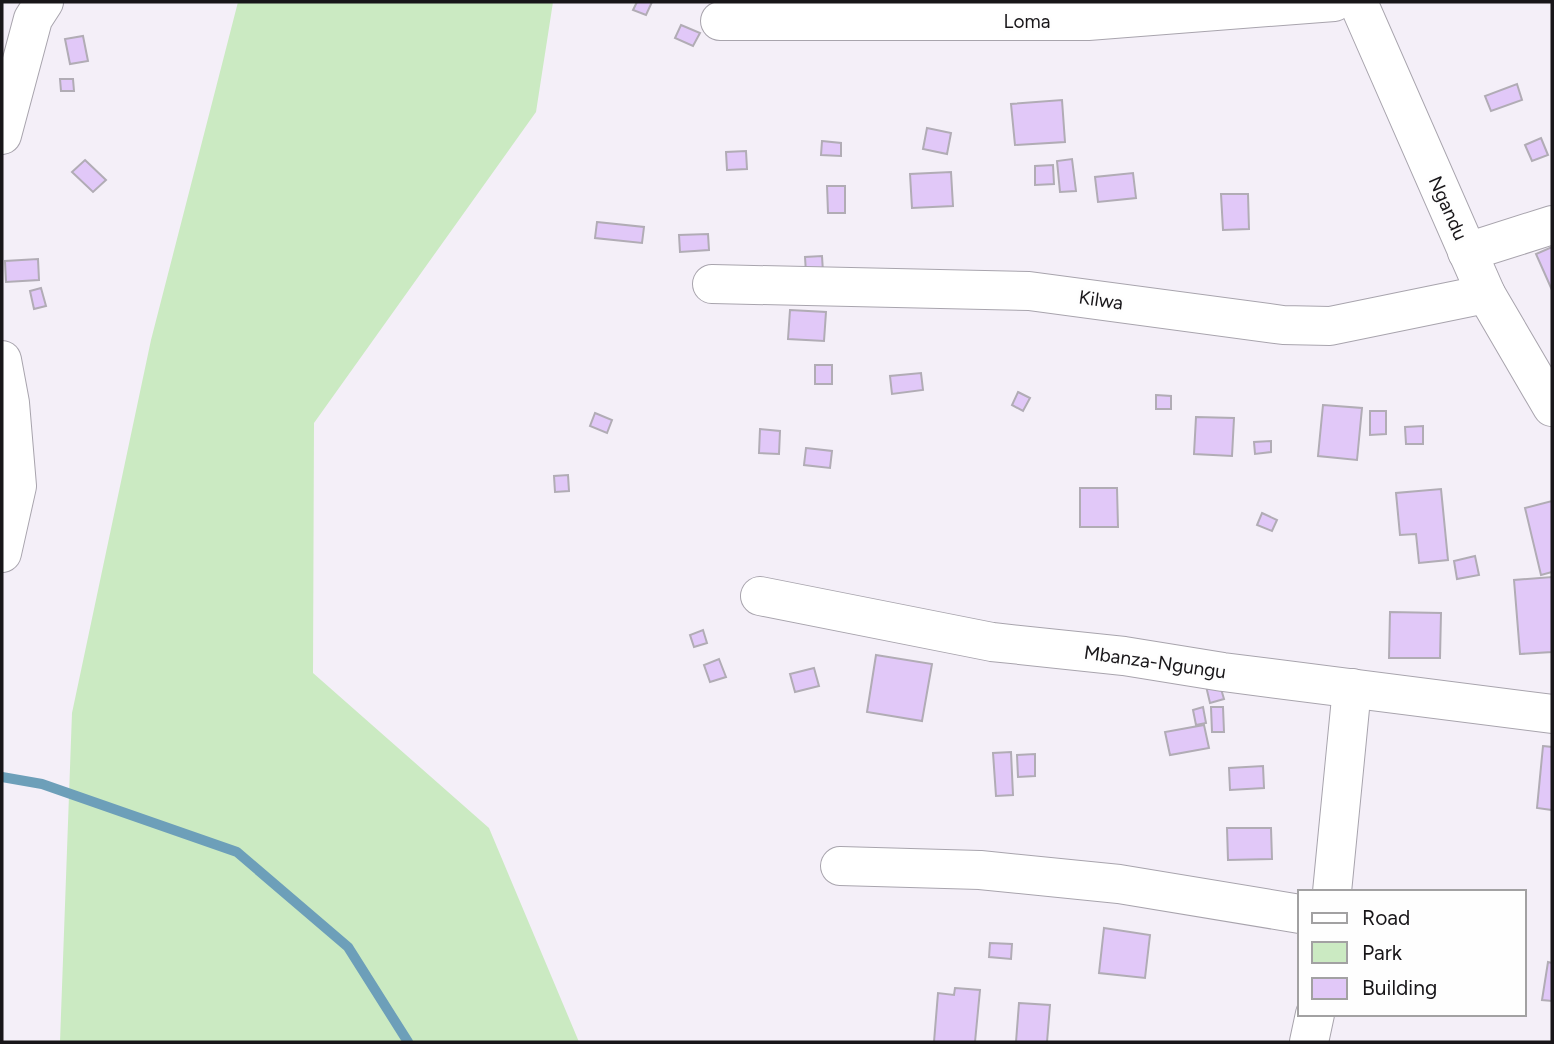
<svg xmlns="http://www.w3.org/2000/svg" width="1554" height="1044" font-family="Figtree,sans-serif">
	<style>
		.green { fill: #cbeac2 }
		.lines { fill: none; stroke-linecap: round; stroke-linejoin: round }
		.stream { stroke: #6d9fb9; stroke-width: 10 }
		.building { fill: #e1c8f8; stroke: #b1acb5; stroke-width: 2 }
		.minor-casing { stroke: #a8a4ad; stroke-width: 40 }
		.minor { stroke: #fff; stroke-width: 38 }
		.labels { text-anchor: middle; dominant-baseline: central; stroke-width: 6; stroke-linejoin: round; paint-order: stroke }
		.street-label { font-size: 19px; fill: #181619; stroke: #fefefe }
	</style>
	<rect width="100%" height="100%" fill="#f4eff8"/>
	<path class="green" d="M 238,2 L 553,2 L 536,112 L 314,423 L 313,673 L 489,828 L 579,1042 L 60,1042 L 72,713 L 151,340 Z"/>
	<g class="lines">
		<path class="stream" d="M 2,777 L 42,784 L 237,852 L 348,947 L 408,1042"/>
	</g>
	<g class="building">
		<path d="M 637,2 L 652,2 L 646,15 L 633,10 Z"/>
		<path d="M 681,25 L 700,33 L 693,46 L 675,38 Z"/>
		<path d="M 83,36 L 88,61 L 70,64 L 65,39 Z"/>
		<path d="M 60,79 L 73,79 L 74,91 L 61,91 Z"/>
		<path d="M 1517,84 L 1522,100 L 1491,111 L 1485,96 Z"/>
		<path d="M 1062,100 L 1065,142 L 1015,145 L 1011,104 Z"/>
		<path d="M 927,128 L 951,133 L 947,154 L 923,149 Z"/>
		<path d="M 1541,138 L 1548,155 L 1532,161 L 1525,145 Z"/>
		<path d="M 822,141 L 841,143 L 841,156 L 821,155 Z"/>
		<path d="M 746,151 L 747,169 L 727,170 L 726,152 Z"/>
		<path d="M 1072,159 L 1076,191 L 1060,192 L 1057,161 Z"/>
		<path d="M 85,160 L 106,180 L 93,192 L 72,172 Z"/>
		<path d="M 1053,165 L 1054,184 L 1035,185 L 1035,166 Z"/>
		<path d="M 951,172 L 953,206 L 912,208 L 910,174 Z"/>
		<path d="M 1133,173 L 1136,198 L 1098,202 L 1095,177 Z"/>
		<path d="M 827,186 L 845,186 L 845,213 L 828,213 Z"/>
		<path d="M 1221,194 L 1248,194 L 1249,229 L 1223,230 Z"/>
		<path d="M 597,222 L 644,227 L 642,243 L 595,238 Z"/>
		<path d="M 708,234 L 709,250 L 680,252 L 679,235 Z"/>
		<path d="M 1552,247 L 1552,290 L 1536,254 Z"/>
		<path d="M 822,256 L 823,272 L 806,273 L 805,257 Z"/>
		<path d="M 38,259 L 39,280 L 6,282 L 5,261 Z"/>
		<path d="M 41,288 L 46,306 L 34,309 L 30,291 Z"/>
		<path d="M 790,310 L 826,312 L 824,341 L 788,339 Z"/>
		<rect x="815" y="365" width="17" height="19"/>
		<path d="M 921,373 L 923,390 L 892,394 L 890,376 Z"/>
		<path d="M 1018,392 L 1030,398 L 1023,411 L 1012,405 Z"/>
		<path d="M 1156,395 L 1171,396 L 1171,409 L 1156,409 Z"/>
		<path d="M 1323,405 L 1362,408 L 1357,460 L 1318,456 Z"/>
		<path d="M 1370,411 L 1386,411 L 1386,434 L 1370,435 Z"/>
		<path d="M 595,413 L 612,420 L 607,433 L 590,426 Z"/>
		<path d="M 1196,417 L 1234,418 L 1232,456 L 1194,454 Z"/>
		<path d="M 1423,426 L 1423,444 L 1406,444 L 1405,427 Z"/>
		<path d="M 760,429 L 780,431 L 779,454 L 759,453 Z"/>
		<path d="M 1271,441 L 1271,452 L 1255,454 L 1254,442 Z"/>
		<path d="M 806,448 L 832,451 L 830,468 L 804,465 Z"/>
		<path d="M 568,475 L 569,491 L 555,492 L 554,476 Z"/>
		<path d="M 1080,488 L 1117,488 L 1118,527 L 1080,527 Z"/>
		<path d="M 1441,489 L 1448,560 L 1419,563 L 1416,534 L 1400,535 L 1396,493 Z"/>
		<path d="M 1552,501 L 1552,572 L 1541,575 L 1525,508 Z"/>
		<path d="M 1262,513 L 1277,520 L 1272,531 L 1257,525 Z"/>
		<path d="M 1475,556 L 1479,575 L 1457,579 L 1454,561 Z"/>
		<path d="M 1552,577 L 1552,652 L 1520,654 L 1514,580 Z"/>
		<path d="M 1390,612 L 1441,613 L 1440,658 L 1389,658 Z"/>
		<path d="M 703,630 L 707,643 L 694,647 L 690,635 Z"/>
		<path d="M 876,655 L 932,664 L 922,721 L 867,712 Z"/>
		<path d="M 719,659 L 726,677 L 710,682 L 704,665 Z"/>
		<path d="M 814,668 L 819,686 L 795,692 L 790,674 Z"/>
		<path d="M 1219,682 L 1224,699 L 1210,703 L 1206,686 Z"/>
		<path d="M 1203,707 L 1206,723 L 1196,725 L 1193,710 Z"/>
		<path d="M 1211,707 L 1223,707 L 1224,732 L 1212,732 Z"/>
		<path d="M 1204,725 L 1209,748 L 1170,755 L 1165,732 Z"/>
		<path d="M 1543,746 L 1552,747 L 1552,810 L 1537,808 Z"/>
		<path d="M 1011,752 L 1013,795 L 996,796 L 993,753 Z"/>
		<path d="M 1035,754 L 1035,776 L 1018,777 L 1017,755 Z"/>
		<path d="M 1263,766 L 1264,788 L 1230,790 L 1229,768 Z"/>
		<path d="M 1227,828 L 1271,828 L 1272,859 L 1228,860 Z"/>
		<path d="M 1104,928 L 1150,935 L 1145,978 L 1099,973 Z"/>
		<path d="M 990,943 L 1012,944 L 1011,959 L 989,957 Z"/>
		<path d="M 1548,962 L 1552,963 L 1552,1001 L 1542,1000 Z"/>
		<path d="M 955,988 L 980,990 L 975,1042 L 934,1042 L 938,993 L 954,995 Z"/>
		<path d="M 1019,1003 L 1050,1005 L 1047,1042 L 1016,1042 Z"/>
	</g>
	<g class="lines">
		<g class="minor-casing">
			<g id="minor">
				<path d="M 1358,2 L 1486,294 L 1552,407"/>
				<path d="M 720,21 L 1088,21 L 1334,2"/>
				<path d="M 2,135 L 33,19 L 44,2"/>
				<path d="M 1467,252 L 1552,225"/>
				<path d="M 712,284 L 1029,291 L 1283,325 L 1330,326 L 1486,294"/>
				<path d="M 2,360 L 10,403 L 17,486 L 2,553"/>
				<path d="M 760,596 L 992,642 L 1124,656 L 1223,672 L 1552,714"/>
				<path d="M 840,866 L 980,870 L 1119,884 L 1300,914"/>
				<path d="M 1332,892 L 1352,688"/>
				<path d="M 1309,1042 L 1315,1014"/>
			</g>
		</g>
		<use href="#minor" class="minor"/>
	</g>
	<g class="labels">
		<g class="street-label">
			<text x="1027" y="21">Loma</text>
			<text transform="translate(1448 208) rotate(66)">Ngandu</text>
			<text transform="translate(1101 300) rotate(8)">Kilwa</text>
			<text transform="translate(1155 662) rotate(8)">Mbanza-Ngungu</text>
		</g>
	</g>
	<rect width="1554" height="1044" fill="none" stroke="#181619" stroke-width="7"/>
	<rect x="1298" y="890" width="228" height="126" fill="#fefefe" stroke="#a2a1a2" stroke-width="2"/>
	<rect x="1312" y="913" width="35" height="10" fill="#ffffff" stroke="#a2a1a2" stroke-width="2"/>
	<text x="1362" y="925" font-size="21" fill="#181619">Road</text>
	<rect x="1312" y="942" width="35" height="21" fill="#cbeac2" stroke="#a2a1a2" stroke-width="2"/>
	<text x="1362" y="960" font-size="21" fill="#181619">Park</text>
	<rect x="1312" y="978" width="35" height="21" fill="#e1c8f8" stroke="#a2a1a2" stroke-width="2"/>
	<text x="1362" y="995" font-size="21" fill="#181619">Building</text>
</svg>
